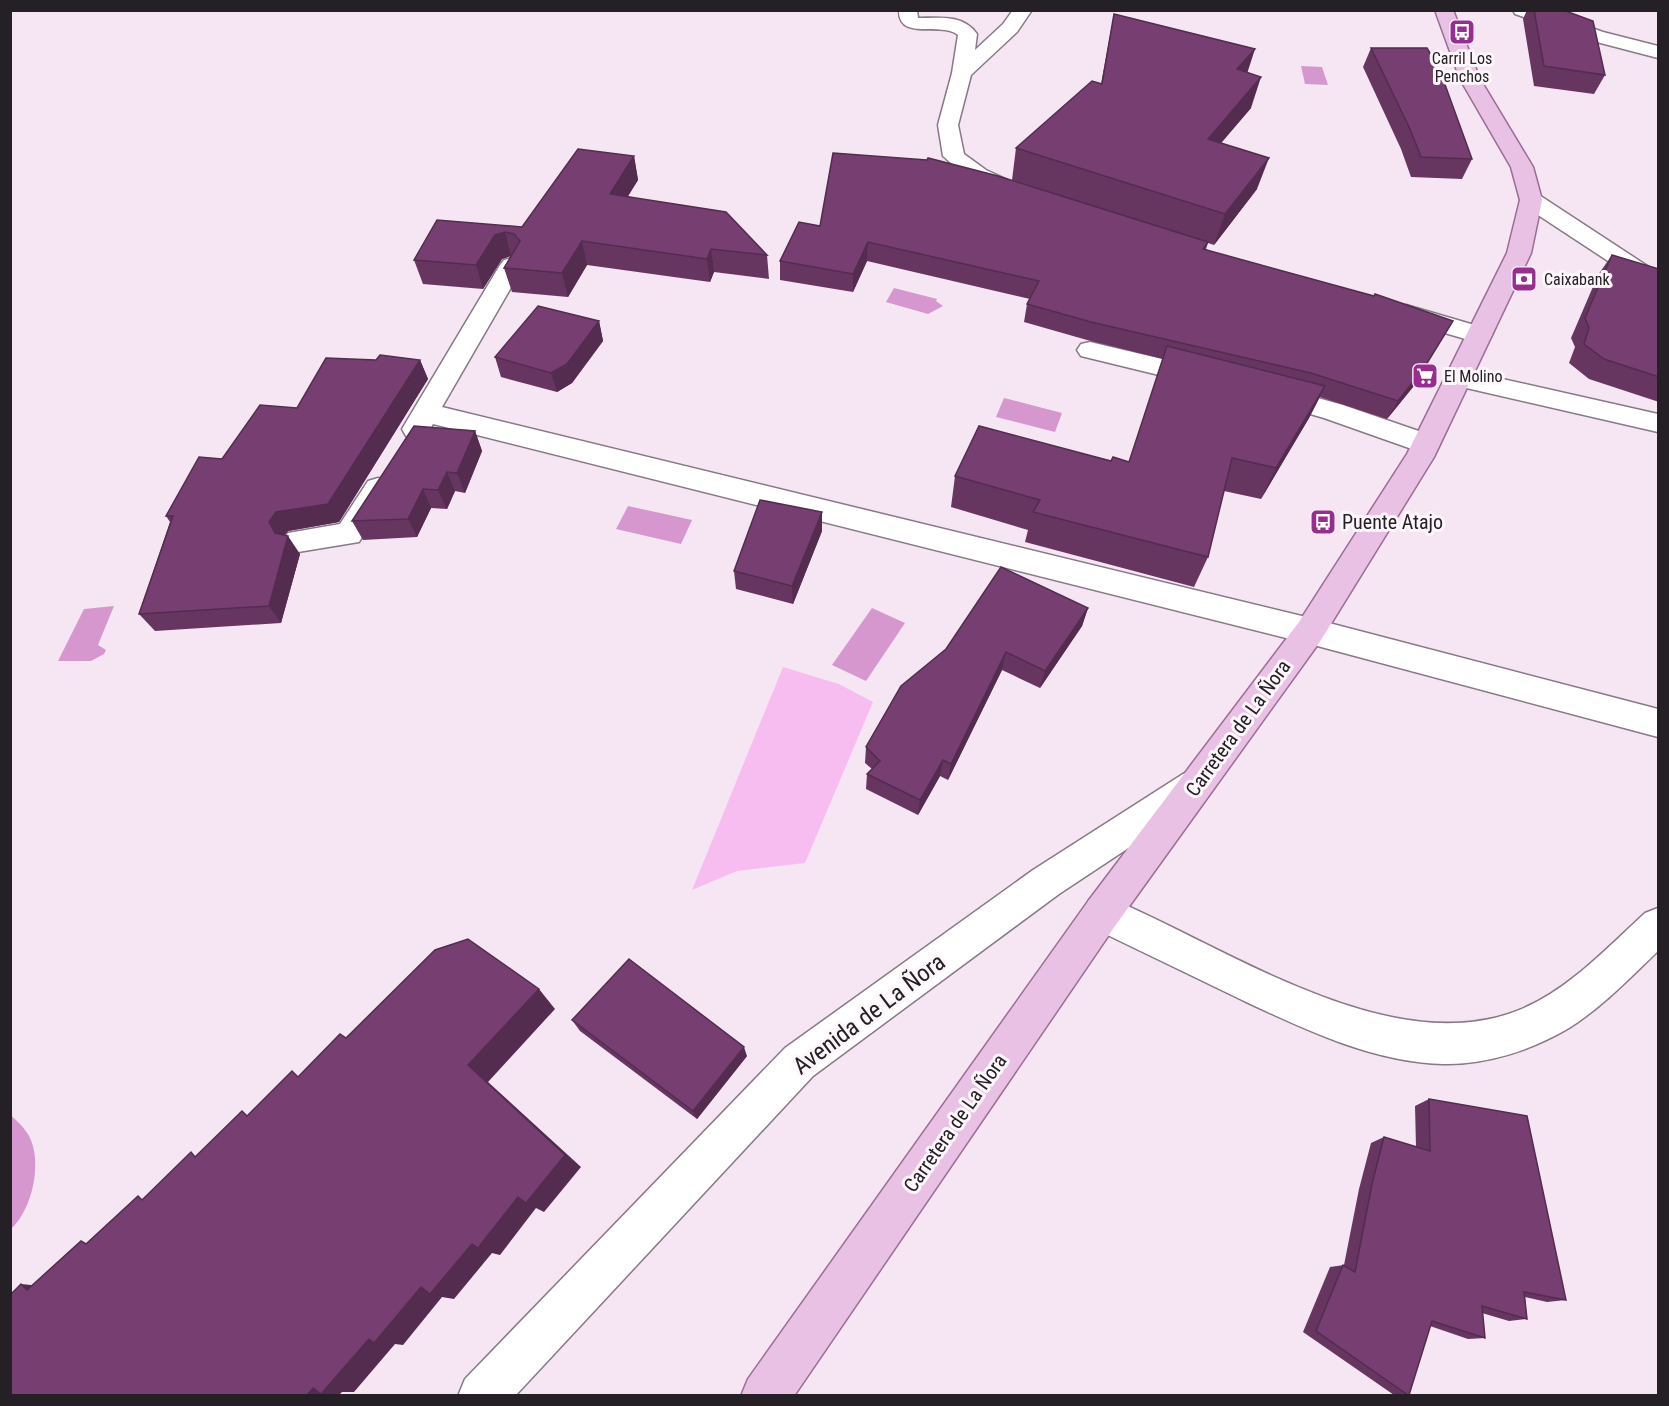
<svg xmlns="http://www.w3.org/2000/svg" width="1669" height="1406" font-family="'Roboto Condensed',sans-serif">
	<style>
		.green { fill: #f8bdf0 }
		.water { fill: #d697ce }
		.lines { fill: none; stroke-linecap: round; stroke-linejoin: round }
		.minor-casing { stroke: #877985; stroke-width: 3 }
		.major-casing { stroke: #9b6d95; stroke-width: 3 }
		.minor { fill: #fff; fill-rule: evenodd }
		.major { fill: #e9c1e4; fill-rule: evenodd }
		.wall { fill: #663661 }
		.shaded-wall { fill: #532c4f }
		.building { fill: #773f71; stroke: #532c4f; stroke-width: 1.5 }
		.labels { text-anchor: middle; dominant-baseline: central; stroke-width: 6; stroke-linejoin: round; paint-order: stroke }
		.far-poi-label { font-size: 16px; fill: #252025; stroke: #fdf7fc; text-anchor: start }
		.poi-label { font-size: 20px; fill: #252025; stroke: #fdf7fc; text-anchor: start }
		.street-label { font-size: 20px; fill: #252025; stroke: #fdf7fc }
		.near-street-label { font-size: 24px; fill: #252025; stroke: #fdf7fc }
	</style>
	<rect width="100%" height="100%" fill="#f6e6f4"/>
	<path class="green" d="M 783,667 L 839,684 L 873,702 L 805,863 L 737,871 L 692,890 Z"/>
	<g class="water">
		<path d="M 1301,66 L 1322,67 L 1328,85 L 1305,84 Z"/>
		<path d="M 894,288 L 937,299 L 936,301 L 943,306 L 928,314 L 886,302 Z"/>
		<path d="M 1004,398 L 1062,413 L 1055,432 L 996,417 Z"/>
		<path d="M 628,506 L 692,520 L 681,544 L 616,529 Z"/>
		<path d="M 114,606 L 98,645 L 106,650 L 104,654 L 91,661 L 58,661 L 84,609 Z"/>
		<path d="M 872,608 L 905,623 L 866,681 L 832,665 Z"/>
		<path d="M 10,1115 C 17,1120 25,1129 29,1136 C 43,1162 32,1210 11,1229 Z"/>
	</g>
	<g class="lines">
		<g class="minor-casing">
			<g id="minor">
				<path d="M 899,10 L 917,10 L 918,18 C 940,18 963,14 977,34 L 975,50 L 1003,24 L 1013,10 L 1032,10 L 1017,32 L 971,75 L 958,125 L 964,154 L 986,170 L 1018,185 L 1021,190 L 1018,195 L 1010,197 L 1002,195 L 970,180 L 943,156 L 938,125 L 952,73 L 958,35 C 942,21 898,42 899,10 Z"/>
				<path d="M 1513,10 L 1541,10 L 1603,32 L 1658,46 L 1658,58 L 1589,40 L 1515,14 Z"/>
				<path d="M 1531,193 L 1539,195 L 1658,273 L 1658,290 L 1649,288 L 1523,205 L 1520,200 L 1523,195 Z"/>
				<path d="M 512,258 L 520,260 L 524,265 L 442,407 L 1310,618 L 1658,709 L 1658,737 L 1310,644 L 433,424 L 426,436 L 416,438 L 406,436 L 402,429 L 500,265 L 504,260 Z"/>
				<path d="M 1406,305 L 1488,329 L 1492,335 L 1488,341 L 1479,343 L 1397,319 L 1394,313 L 1397,307 Z"/>
				<path d="M 1090,342 L 1213,371 L 1217,377 L 1213,383 L 1204,386 L 1081,356 L 1077,350 L 1081,344 Z"/>
				<path d="M 1458,369 L 1658,414 L 1658,432 L 1449,384 L 1445,378 L 1449,372 Z"/>
				<path d="M 1271,385 L 1343,405 L 1436,437 L 1440,444 L 1436,451 L 1426,454 L 1324,418 L 1262,400 L 1258,394 L 1262,388 Z"/>
				<path d="M 378,478 L 388,481 L 392,488 L 359,542 L 298,552 L 288,549 L 283,541 L 288,533 L 340,524 L 368,481 Z"/>
				<path d="M 1195,770 L 1207,774 L 1212,785 L 1207,796 L 1059,894 L 813,1076 L 515,1396 L 458,1396 L 465,1379 L 785,1048 L 1033,870 L 1183,774 Z"/>
				<path d="M 1102,895 C 1222,943 1392,1066 1524,1008 C 1570,988 1608,947 1645,913 L 1658,908 L 1658,951 C 1630,978 1602,1007 1569,1028 C 1532,1050 1486,1065 1443,1064 C 1372,1062 1304,1029 1240,999 C 1190,975 1139,950 1089,926 L 1083,913 L 1089,900 Z"/>
			</g>
		</g>
		<g class="major-casing">
			<path id="major" d="M 1435,10 L 1453,10 L 1480,79 L 1533,167 L 1542,200 L 1531,253 L 1434,457 L 1321,640 L 1115,926 L 794,1396 L 741,1396 L 748,1379 L 1089,900 L 1299,622 L 1407,454 L 1507,253 L 1520,200 L 1511,167 L 1460,79 Z"/>
		</g>
		<use href="#minor" class="minor"/>
		<use href="#major" class="major"/>
	</g>
	<g class="wall">
		<path d="M 1527,10 L 1563,10 L 1605,75 L 1594,94 L 1534,86 L 1523,19 Z"/>
		<path d="M 1114,14 L 1248,72 L 1251,108 L 1221,143 L 1257,189 L 1214,245 L 1208,243 L 1206,249 L 1413,387 L 1387,419 L 1320,397 L 1309,418 L 1261,499 L 1224,491 L 1208,557 L 1194,587 L 1025,542 L 1028,530 L 951,507 L 955,476 L 1111,461 L 1129,462 L 1163,359 L 1087,340 L 1024,322 L 1027,304 L 1030,299 L 867,261 L 853,292 L 780,280 L 780,261 L 820,226 L 1086,204 L 1012,180 L 1016,148 L 1101,84 Z"/>
		<path d="M 1371,48 L 1472,159 L 1462,179 L 1411,177 L 1401,149 L 1363,67 Z"/>
		<path d="M 634,156 L 638,180 L 628,196 L 767,255 L 769,279 L 714,272 L 710,282 L 587,265 L 568,297 L 512,292 L 504,268 L 511,256 L 502,259 L 483,289 L 423,284 L 414,260 L 522,227 Z"/>
		<path d="M 1612,255 L 1659,269 L 1659,402 L 1589,379 L 1569,363 L 1575,347 L 1571,338 L 1598,275 Z"/>
		<path d="M 599,321 L 603,341 L 572,383 L 557,392 L 501,377 L 495,357 Z"/>
		<path d="M 376,360 L 420,360 L 428,379 L 339,522 L 288,531 L 284,535 L 300,554 L 281,623 L 155,631 L 139,614 L 170,522 L 166,516 L 297,408 Z"/>
		<path d="M 475,431 L 482,451 L 465,493 L 455,491 L 447,509 L 431,508 L 417,537 L 363,540 L 352,521 Z"/>
		<path d="M 822,531 L 793,604 L 736,589 L 734,571 Z"/>
		<path d="M 1088,608 L 1082,626 L 1040,688 L 1002,670 L 948,780 L 940,776 L 918,815 L 866,789 L 867,774 L 872,769 L 865,763 L 866,747 L 901,686 Z"/>
		<path d="M 572,1020 L 747,1056 L 697,1119 L 580,1031 Z"/>
		<path d="M 1429,1099 L 1566,1300 L 1547,1302 L 1525,1297 L 1527,1319 L 1509,1321 L 1482,1313 L 1485,1338 L 1468,1339 L 1430,1326 L 1409,1395 L 1394,1395 L 1303,1332 L 1330,1267 L 1344,1265 L 1359,1189 L 1371,1143 L 1384,1137 L 1416,1147 L 1415,1106 Z"/>
	</g>
	<g class="shaded-wall">
		<path d="M 1255,49 L 1245,80 L 1237,69 Z"/>
		<path d="M 1261,77 L 1251,108 L 1198,170 L 1208,139 Z"/>
		<path d="M 634,156 L 638,180 L 615,217 L 610,194 Z"/>
		<path d="M 1269,158 L 1257,189 L 1214,245 L 1225,214 Z"/>
		<path d="M 505,232 L 511,256 L 502,259 L 483,289 L 476,265 L 495,235 Z"/>
		<path d="M 582,241 L 587,265 L 568,297 L 562,273 Z"/>
		<path d="M 868,242 L 867,261 L 853,292 L 853,274 Z"/>
		<path d="M 711,249 L 714,272 L 710,282 L 707,259 Z"/>
		<path d="M 599,321 L 603,341 L 572,383 L 557,392 L 551,373 Z"/>
		<path d="M 1453,321 L 1413,387 L 1387,419 L 1398,401 Z"/>
		<path d="M 420,360 L 428,379 L 339,522 L 288,531 L 281,540 L 288,536 L 300,554 L 281,623 L 269,606 L 275,533 L 269,522 L 276,512 Z"/>
		<path d="M 1325,386 L 1309,418 L 1261,499 L 1276,468 Z"/>
		<path d="M 475,431 L 482,451 L 465,493 L 457,473 Z"/>
		<path d="M 447,472 L 455,491 L 447,509 L 438,490 Z"/>
		<path d="M 423,489 L 431,508 L 417,537 L 408,519 Z"/>
		<path d="M 822,512 L 822,531 L 793,604 L 792,586 Z"/>
		<path d="M 1088,608 L 1082,626 L 1040,688 L 1045,671 Z"/>
		<path d="M 1006,652 L 1002,670 L 948,780 L 951,764 Z"/>
		<path d="M 943,760 L 940,776 L 918,815 L 920,800 Z"/>
		<path d="M 539,989 L 555,1009 L 488,1082 L 581,1167 L 544,1212 L 536,1208 L 500,1255 L 492,1253 L 454,1299 L 442,1297 L 403,1345 L 395,1344 L 354,1392 L 342,1392 L 339,1395 L 307,1395 L 468,1065 Z"/>
		<path d="M 744,1047 L 747,1056 L 697,1119 L 693,1111 Z"/>
		<path d="M 21,1284 L 71,1289 L 27,1290 Z"/>
	</g>
	<g class="building">
		<path d="M 1534,10 L 1563,10 L 1593,21 L 1605,75 L 1544,66 Z"/>
		<path d="M 1114,14 L 1255,49 L 1237,69 L 1261,77 L 1208,139 L 1269,158 L 1225,214 L 1016,148 L 1092,81 L 1102,84 Z"/>
		<path d="M 1371,48 L 1427,48 L 1439,68 L 1472,159 L 1421,157 L 1410,129 Z"/>
		<path d="M 578,149 L 634,156 L 610,194 L 726,212 L 767,255 L 711,249 L 707,259 L 582,241 L 562,273 L 504,268 L 520,241 L 514,234 L 505,232 L 495,235 L 476,265 L 414,260 L 437,220 L 522,227 Z"/>
		<path d="M 833,153 L 927,160 L 928,158 L 998,176 L 1208,242 L 1203,249 L 1374,296 L 1375,294 L 1453,321 L 1424,368 L 1398,401 L 1311,373 L 1091,322 L 1027,304 L 1039,281 L 868,242 L 853,274 L 780,261 L 799,222 L 820,226 Z"/>
		<path d="M 1612,255 L 1659,269 L 1659,377 L 1604,359 L 1584,344 L 1589,328 L 1585,318 Z"/>
		<path d="M 538,306 L 599,321 L 567,364 L 551,373 L 495,357 Z"/>
		<path d="M 1167,346 L 1325,386 L 1276,468 L 1232,458 L 1208,557 L 1033,512 L 1040,500 L 955,476 L 979,426 L 1111,461 L 1113,457 L 1129,462 Z"/>
		<path d="M 380,355 L 420,360 L 328,504 L 276,512 L 269,522 L 275,533 L 288,536 L 269,606 L 139,614 L 173,516 L 166,516 L 199,457 L 222,459 L 260,405 L 297,408 L 326,358 L 376,360 Z"/>
		<path d="M 414,426 L 475,431 L 457,473 L 447,472 L 438,490 L 423,489 L 408,519 L 352,521 Z"/>
		<path d="M 760,500 L 822,512 L 792,586 L 734,571 Z"/>
		<path d="M 1001,567 L 1088,608 L 1045,671 L 1006,652 L 951,764 L 943,760 L 920,800 L 867,774 L 880,761 L 866,747 L 901,686 L 946,649 Z"/>
		<path d="M 468,939 L 539,989 L 468,1065 L 565,1155 L 526,1203 L 518,1197 L 478,1248 L 472,1244 L 430,1294 L 421,1287 L 374,1343 L 369,1339 L 321,1394 L 313,1388 L 307,1395 L 10,1395 L 10,1295 L 21,1284 L 27,1290 L 81,1241 L 86,1244 L 138,1196 L 142,1200 L 191,1152 L 195,1157 L 242,1111 L 247,1116 L 292,1071 L 298,1077 L 340,1034 L 346,1038 L 435,950 Z"/>
		<path d="M 629,959 L 744,1047 L 693,1111 L 572,1020 Z"/>
		<path d="M 1429,1099 L 1527,1116 L 1566,1300 L 1524,1292 L 1527,1319 L 1482,1306 L 1485,1338 L 1432,1321 L 1409,1395 L 1408,1395 L 1316,1331 L 1343,1265 L 1355,1272 L 1372,1184 L 1384,1137 L 1430,1151 Z"/>
	</g>
	<defs>
		<g id="bus-square" transform="scale(1.35)"><rect x="-9" y="-9" width="18" height="18" rx="4" fill="#972d8f" stroke="#fdf7fc"/><path d="M-5-6H5V4H4V6H2V4H-2V6H-4V4H-5ZM-3.5-4V0h7V-4ZM-3.5 1.2v1.5H-2V1.2ZM2 1.2v1.5H3.5V1.2Z" fill="#fff"/></g>
		<g id="bank-square" transform="scale(1.35)"><rect x="-9" y="-9" width="18" height="18" rx="4" fill="#972d8f" stroke="#fdf7fc"/><path d="M-6-4H6V4H-6ZM0-2.3a2.3 2.3 0 1 0 0 4.6a2.3 2.3 0 1 0 0-4.6Z" fill="#fff"/></g>
		<g id="supermarket-square" transform="scale(1.35)"><rect x="-9" y="-9" width="18" height="18" rx="4" fill="#972d8f" stroke="#fdf7fc"/><path d="M-6-5.5h2.5l.6 2H6L4.5 2H-2.5L-4.4-4H-6ZM-1.5 3.2a1.3 1.3 0 1 0 .1 0ZM3 3.2a1.3 1.3 0 1 0 .1 0Z" fill="#fff"/></g>
	</defs>
	<g fill-rule="evenodd">
		<use href="#bus-square" x="1462" y="32"/>
		<use href="#bank-square" x="1524" y="279"/>
		<use href="#supermarket-square" x="1425" y="376"/>
		<use href="#bus-square" x="1323" y="522"/>
	</g>
	<g class="labels">
		<g class="far-poi-label">
			<text x="1462" y="58" text-anchor="middle">Carril Los<tspan x="1462" dy="18">Penchos</tspan></text>
			<text x="1544" y="279">Caixabank</text>
			<text x="1444" y="376">El Molino</text>
		</g>
		<g class="poi-label">
			<text x="1342" y="522">Puente Atajo</text>
		</g>
		<g class="street-label">
			<text transform="translate(1238 728) rotate(-54)">Carretera de La Ñora</text>
			<text transform="translate(955 1123) rotate(-55)">Carretera de La Ñora</text>
		</g>
		<g class="near-street-label">
			<text transform="translate(869 1014) rotate(-37)">Avenida de La Ñora</text>
		</g>
	</g>
	<rect width="1669" height="1406" fill="none" stroke="#252025" stroke-width="24"/>
</svg>
